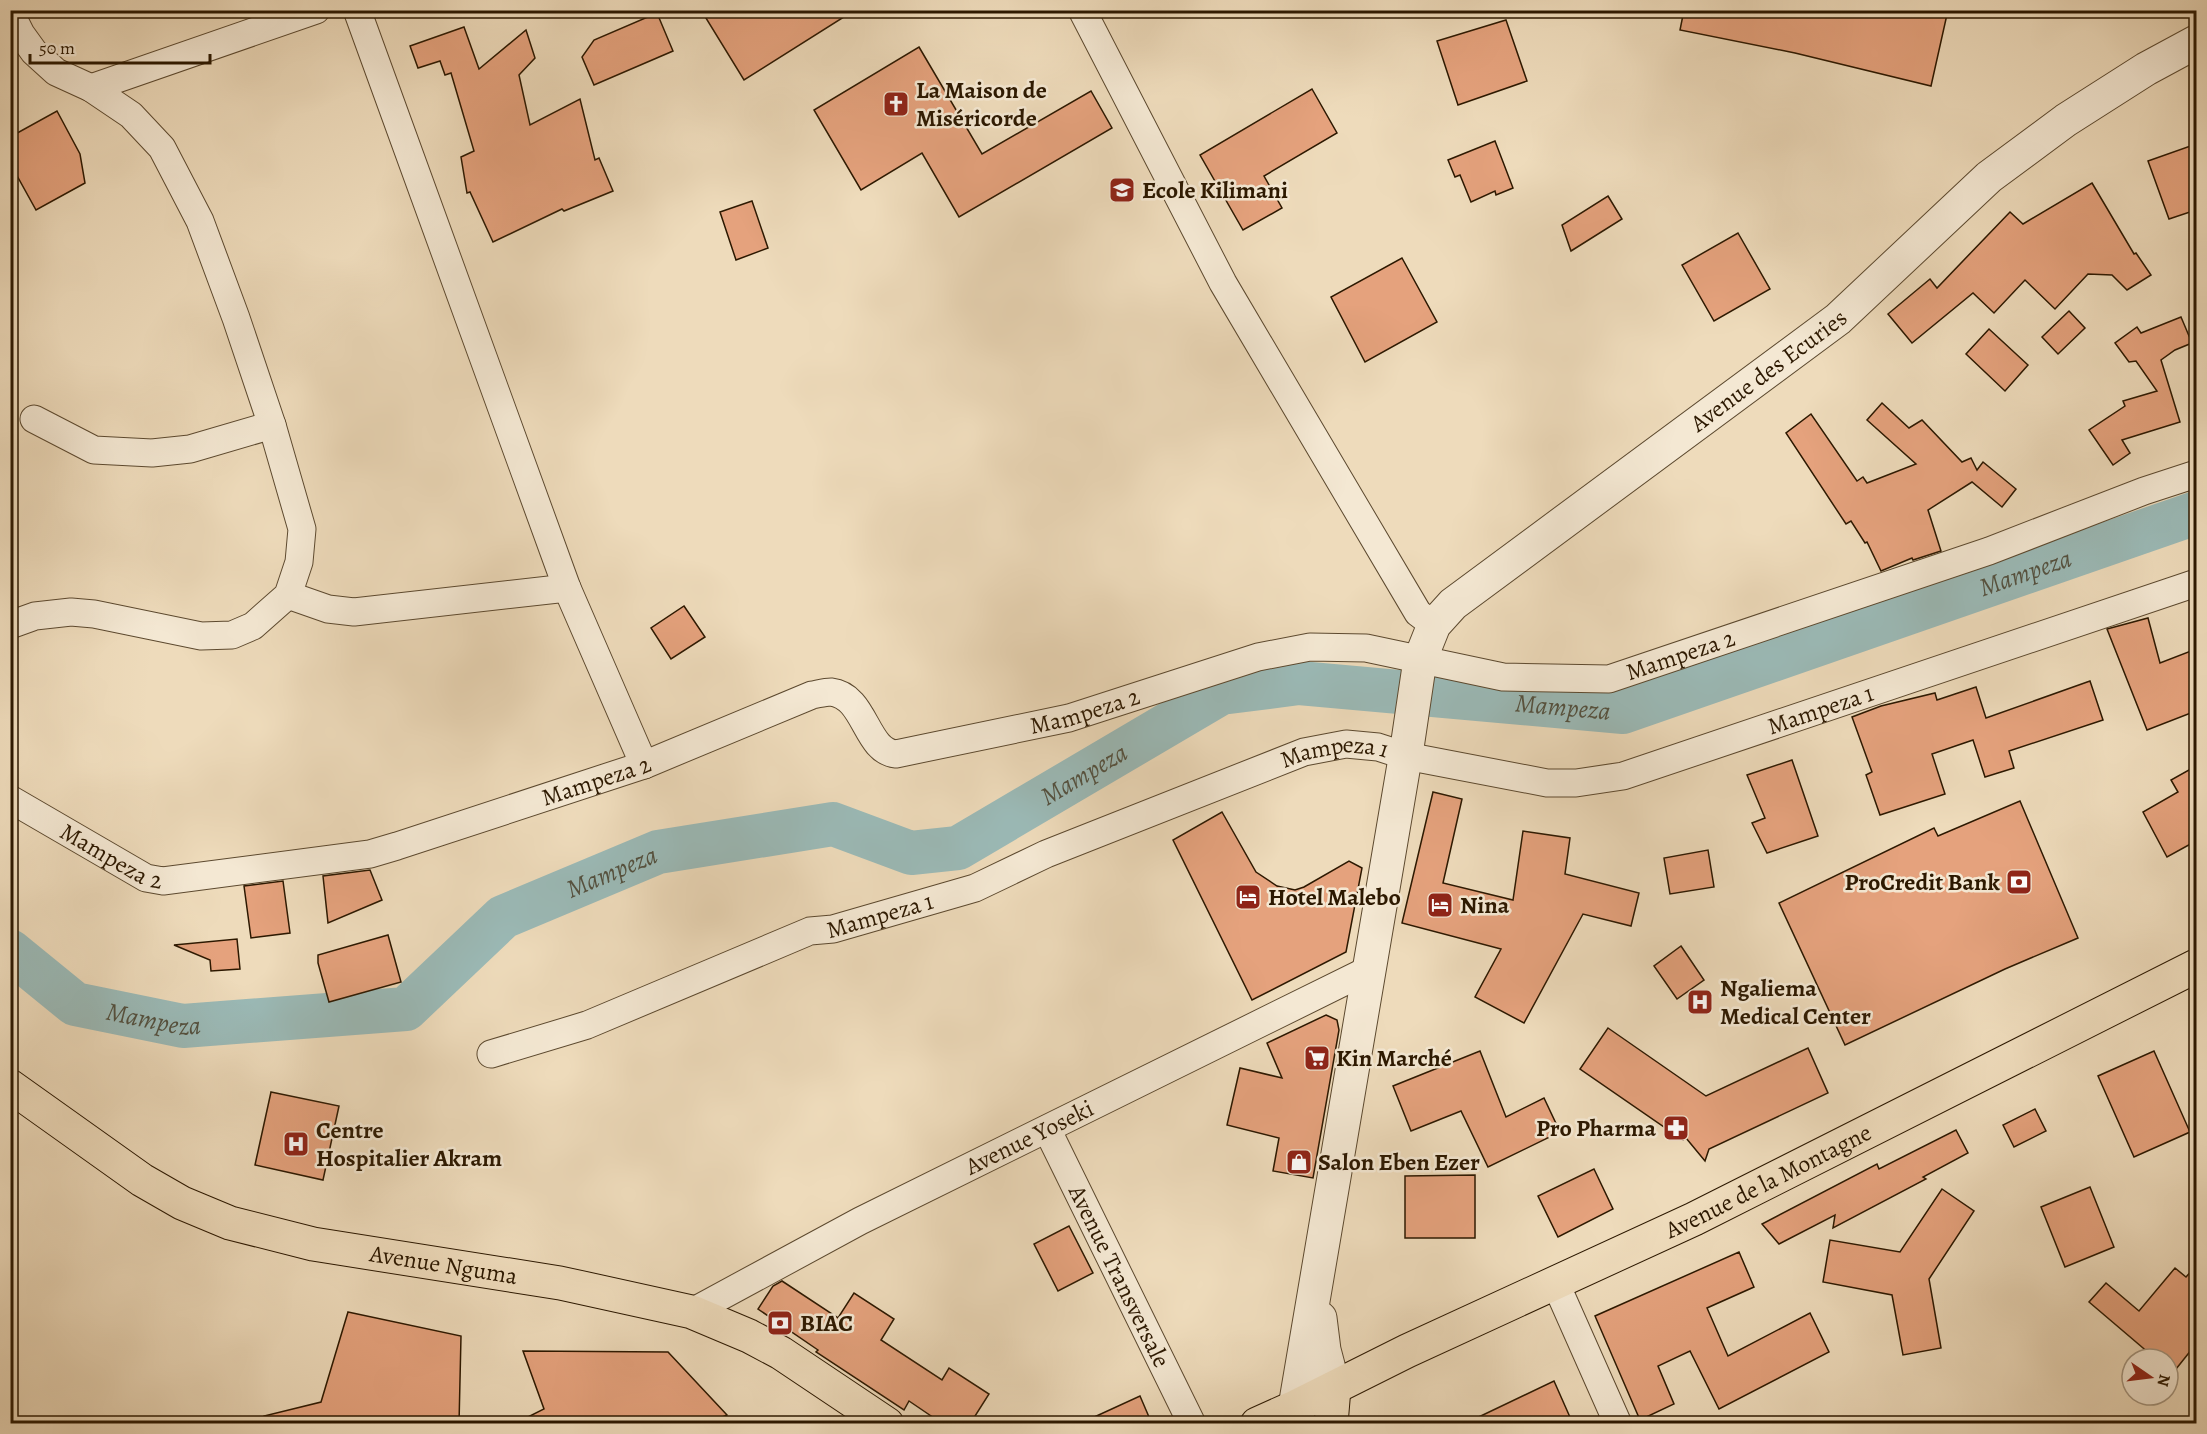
<svg xmlns="http://www.w3.org/2000/svg" width="2207" height="1434" font-family="Alegreya,serif">
	<style>
		.lines { fill: none; stroke-linecap: round; stroke-linejoin: round }
		.river { stroke: #9bbab7; stroke-width: 44 }
		.building { fill: #e5a27d; stroke: #2c1800; stroke-width: 1.5 }
		.minor-casing { stroke: #5c492f; stroke-width: 29 }
		.tertiary-casing { stroke: #5c492f; stroke-width: 35 }
		.primary-casing { stroke: #2c1800; stroke-width: 35 }
		.minor { stroke: #f4e8d3; stroke-width: 27 }
		.tertiary { stroke: #f4e8d3; stroke-width: 33 }
		.primary { stroke: #eedbbb; stroke-width: 33 }
		.labels { text-anchor: middle; dominant-baseline: central; stroke-width: 5; stroke-linejoin: round; paint-order: stroke }
		.poi-label { font-size: 24px; font-weight: bold; fill: #2c1800; stroke: #f4e8d3; text-anchor: start }
		.street-label { font-size: 24px; fill: #2c1800; stroke: #f4e8d3 }
		.water-label { font-size: 26px; font-style: italic; fill: #535140; stroke: #f4e8d3 }
	</style>
	<rect width="100%" height="100%" fill="#eedbbb"/>
	<filter id="stains"><feTurbulence type="fractalNoise" baseFrequency=".00333" numOctaves="4"/><feColorMatrix values="0 0 0 0 .2 0 0 0 0 .09 0 0 0 0 .02 0 0 0 .5 -.17"/></filter>
	<radialGradient id="worn" r=".72"><stop offset=".6" stop-color="#630" stop-opacity="0"/><stop offset="1" stop-color="#630" stop-opacity=".3"/></radialGradient>
	<g class="lines">
		<path class="river" id="s1" d="M 10,951 L 75,1004 L 183,1026 L 406,1009 L 503,917 L 658,852 L 833,824 L 911,853 L 958,848 L 1221,693 L 1299,683 L 1623,712 L 2196,513"/>
	</g>
	<g class="building">
		<path d="M 701,10 L 855,10 L 744,80 Z"/>
		<path d="M 1684,10 L 1948,10 L 1931,86 L 1795,53 L 1680,30 Z"/>
		<path d="M 657,13 L 673,51 L 594,85 L 582,57 L 594,40 Z"/>
		<path d="M 1506,20 L 1527,81 L 1458,105 L 1437,41 Z"/>
		<path d="M 464,27 L 479,69 L 526,30 L 535,58 L 519,75 L 530,125 L 580,99 L 595,160 L 599,158 L 613,191 L 564,211 L 562,209 L 493,242 L 470,192 L 467,193 L 461,157 L 474,151 L 451,73 L 445,75 L 440,61 L 418,68 L 410,46 Z"/>
		<path d="M 919,47 L 982,154 L 1091,91 L 1112,128 L 959,217 L 922,153 L 861,190 L 814,110 Z"/>
		<path d="M 1312,89 L 1337,133 L 1264,176 L 1282,208 L 1243,230 L 1200,155 Z"/>
		<path d="M 57,111 L 80,154 L 85,183 L 36,210 L 10,163 L 10,137 Z"/>
		<path d="M 1495,141 L 1513,188 L 1496,195 L 1495,191 L 1471,202 L 1460,175 L 1455,177 L 1448,160 Z"/>
		<path d="M 2196,144 L 2196,210 L 2169,219 L 2148,161 Z"/>
		<path d="M 2092,183 L 2134,254 L 2136,253 L 2151,275 L 2127,290 L 2112,275 L 2088,274 L 2055,309 L 2025,280 L 1994,313 L 1973,293 L 1912,343 L 1888,314 L 1930,279 L 1937,288 L 2010,212 L 2023,224 Z"/>
		<path d="M 1608,196 L 1622,219 L 1571,251 L 1562,225 Z"/>
		<path d="M 752,201 L 768,248 L 736,260 L 720,212 Z"/>
		<path d="M 1738,233 L 1770,289 L 1714,321 L 1682,265 Z"/>
		<path d="M 1402,258 L 1437,322 L 1365,362 L 1331,297 Z"/>
		<path d="M 2069,311 L 2085,328 L 2058,354 L 2042,337 Z"/>
		<path d="M 2181,317 L 2192,343 L 2175,350 L 2161,360 L 2180,422 L 2122,440 L 2130,453 L 2113,465 L 2089,430 L 2125,406 L 2123,401 L 2157,391 L 2136,361 L 2129,362 L 2115,343 L 2137,327 L 2141,333 Z"/>
		<path d="M 1989,329 L 2028,365 L 2005,391 L 1966,354 Z"/>
		<path d="M 1882,403 L 1909,428 L 1922,420 L 1962,462 L 1971,458 L 1977,470 L 1983,462 L 2016,489 L 2002,507 L 1972,482 L 1928,510 L 1941,551 L 1913,560 L 1912,558 L 1881,571 L 1867,542 L 1865,543 L 1851,521 L 1846,524 L 1786,433 L 1811,414 L 1857,481 L 1863,477 L 1867,483 L 1916,464 L 1867,420 Z"/>
		<path d="M 684,606 L 705,637 L 671,659 L 651,628 Z"/>
		<path d="M 2148,618 L 2160,663 L 2196,649 L 2196,711 L 2147,730 L 2107,629 Z"/>
		<path d="M 2090,681 L 2103,720 L 2009,751 L 2014,768 L 1985,777 L 1973,740 L 1932,754 L 1945,794 L 1880,815 L 1866,775 L 1872,772 L 1852,717 L 1881,706 L 1935,693 L 1937,700 L 1976,687 L 1986,718 Z"/>
		<path d="M 1792,760 L 1818,836 L 1767,853 L 1752,823 L 1765,818 L 1747,775 Z"/>
		<path d="M 2196,766 L 2196,841 L 2167,857 L 2143,812 L 2178,792 L 2171,780 Z"/>
		<path d="M 1433,792 L 1462,799 L 1443,883 L 1513,900 L 1523,831 L 1570,838 L 1565,874 L 1639,893 L 1631,926 L 1583,914 L 1524,1023 L 1475,997 L 1501,949 L 1402,923 Z"/>
		<path d="M 2020,801 L 2078,938 L 2005,969 L 1845,1045 L 1779,903 L 1934,828 L 1938,836 Z"/>
		<path d="M 1222,812 L 1256,872 L 1277,886 L 1295,890 L 1304,887 L 1349,861 L 1362,868 L 1346,952 L 1252,1000 L 1173,840 Z"/>
		<path d="M 1708,850 L 1714,887 L 1670,894 L 1664,858 Z"/>
		<path d="M 370,870 L 382,900 L 328,923 L 323,876 Z"/>
		<path d="M 283,881 L 290,933 L 251,938 L 244,886 Z"/>
		<path d="M 388,935 L 401,982 L 329,1002 L 318,963 L 318,955 Z"/>
		<path d="M 237,939 L 240,969 L 211,971 L 210,960 L 174,945 Z"/>
		<path d="M 1681,946 L 1704,980 L 1677,999 L 1654,966 Z"/>
		<path d="M 1326,1015 L 1337,1020 L 1339,1030 L 1313,1178 L 1273,1171 L 1279,1138 L 1227,1125 L 1240,1068 L 1282,1078 L 1267,1043 Z"/>
		<path d="M 1608,1028 L 1706,1096 L 1808,1048 L 1828,1093 L 1709,1149 L 1705,1161 L 1686,1138 L 1683,1140 L 1580,1069 Z"/>
		<path d="M 1480,1051 L 1506,1117 L 1544,1098 L 1560,1132 L 1488,1167 L 1461,1111 L 1411,1131 L 1393,1086 Z"/>
		<path d="M 2154,1051 L 2190,1132 L 2134,1157 L 2098,1076 Z"/>
		<path d="M 271,1092 L 339,1106 L 323,1180 L 255,1165 Z"/>
		<path d="M 2035,1109 L 2046,1131 L 2014,1147 L 2003,1125 Z"/>
		<path d="M 1956,1130 L 1968,1153 L 1923,1177 L 1926,1179 L 1833,1228 L 1835,1215 L 1779,1244 L 1762,1224 L 1877,1164 L 1879,1169 Z"/>
		<path d="M 1594,1169 L 1613,1209 L 1558,1237 L 1538,1196 Z"/>
		<path d="M 1475,1175 L 1475,1238 L 1405,1238 L 1405,1176 Z"/>
		<path d="M 2090,1187 L 2114,1247 L 2065,1267 L 2041,1207 Z"/>
		<path d="M 1942,1189 L 1974,1211 L 1929,1279 L 1941,1348 L 1903,1355 L 1892,1295 L 1823,1282 L 1830,1240 L 1900,1252 Z"/>
		<path d="M 1069,1226 L 1093,1273 L 1058,1291 L 1034,1244 Z"/>
		<path d="M 1739,1252 L 1754,1287 L 1707,1308 L 1728,1356 L 1810,1313 L 1829,1352 L 1719,1409 L 1690,1351 L 1658,1366 L 1674,1404 L 1640,1420 L 1595,1316 Z"/>
		<path d="M 2196,1266 L 2196,1344 L 2168,1379 L 2168,1359 L 2156,1359 L 2089,1302 L 2106,1283 L 2139,1311 L 2175,1268 L 2186,1277 Z"/>
		<path d="M 782,1281 L 838,1318 L 854,1293 L 894,1319 L 881,1340 L 942,1380 L 949,1368 L 989,1394 L 970,1424 L 943,1424 L 909,1401 L 904,1410 L 816,1352 L 818,1350 L 758,1309 L 773,1286 Z"/>
		<path d="M 348,1312 L 461,1336 L 459,1424 L 265,1424 L 264,1416 L 321,1402 Z"/>
		<path d="M 523,1351 L 668,1352 L 727,1415 L 707,1424 L 514,1424 L 544,1409 Z"/>
		<path d="M 1554,1381 L 1573,1424 L 1464,1424 Z"/>
		<path d="M 1140,1396 L 1152,1424 L 1079,1424 Z"/>
	</g>
	<g class="lines">
		<g class="minor-casing">
			<g id="minor">
				<path d="M 357,10 L 567,588 L 644,765"/>
				<path d="M 1082,10 L 1223,283 L 1418,613 L 1434,625"/>
				<path d="M 10,12 L 21,34 L 34,52 L 56,72 L 91,88 L 131,115 L 162,148 L 200,221 L 236,318 L 272,425 L 302,529 L 299,562 L 288,595 L 253,626 L 232,635 L 201,636 L 94,614 L 71,612 L 35,616 L 10,625"/>
				<path d="M 91,88 L 316,10"/>
				<path d="M 34,419 L 94,450 L 152,453 L 190,449 L 272,425"/>
				<path d="M 288,595 L 328,609 L 354,612 L 567,588"/>
				<path id="s2" d="M 10,799 L 146,878 L 163,881 L 370,854 L 397,846 L 644,765 L 812,695 C 818,694 825,692 831,692 C 866,696 865,751 896,754 L 1069,718 L 1258,657 L 1310,647 L 1366,648 L 1503,677 L 1609,679 L 1989,551 L 2144,491 L 2196,474"/>
				<path id="s3" d="M 491,1054 L 587,1025 L 810,931 L 833,929 L 975,888 L 1046,854 L 1304,752 L 1346,744 L 1378,747 L 1406,756 L 1547,783 L 1576,783 L 1623,776 L 2196,583"/>
				<path id="s4" d="M 1047,1129 L 1192,1424"/>
				<path d="M 1555,1282 L 1618,1424"/>
				<path id="s5" d="M 692,1312 L 860,1221 L 1370,969"/>
			</g>
		</g>
		<g class="tertiary-casing">
			<g id="tertiary">
				<path d="M 1320,1318 L 1324,1350 L 1334,1388"/>
				<path id="s6" d="M 1295,1407 L 1408,741 L 1420,660 L 1434,625 L 1453,604 L 1838,319 L 1989,177 L 2066,120 L 2146,69 L 2196,42"/>
			</g>
		</g>
		<g class="primary-casing">
			<g id="primary">
				<path id="s7" d="M 10,1086 L 142,1180 L 182,1203 L 230,1223 L 313,1244 L 560,1283 L 692,1312 L 749,1336 L 781,1353 L 887,1424"/>
				<path id="s8" d="M 1257,1424 L 1295,1407 L 1407,1351 L 1694,1219 L 2196,966"/>
				<path d="M 1331,1424 L 1334,1388"/>
			</g>
		</g>
		<use href="#minor" class="minor"/>
		<use href="#tertiary" class="tertiary"/>
		<use href="#primary" class="primary"/>
	</g>
	<defs>
		<g id="church-square" transform="scale(1.35)"><rect x="-9" y="-9" width="18" height="18" rx="4" fill="#8f2418" stroke="#f4e8d3"/><path d="M-1.2-6h2.4v3.5h3.3v2.4h-3.3V6h-2.4V-.1h-3.3v-2.4h3.3Z" fill="#fff"/></g>
		<g id="school-square" transform="scale(1.35)"><rect x="-9" y="-9" width="18" height="18" rx="4" fill="#8f2418" stroke="#f4e8d3"/><path d="M0-5L7-2L0 1L-7-2ZM-4 1L0 2.5L4 1V4Q0 6-4 4Z" fill="#fff"/></g>
		<g id="bank-square" transform="scale(1.35)"><rect x="-9" y="-9" width="18" height="18" rx="4" fill="#8f2418" stroke="#f4e8d3"/><path d="M-6-4H6V4H-6ZM0-2.3a2.3 2.3 0 1 0 0 4.6a2.3 2.3 0 1 0 0-4.6Z" fill="#fff"/></g>
		<g id="hotel-square" transform="scale(1.35)"><rect x="-9" y="-9" width="18" height="18" rx="4" fill="#8f2418" stroke="#f4e8d3"/><path d="M-6-4.5h1.5V1H6V5H4.5V3h-9V5H-6ZM-4 0a1.8 1.8 0 1 1 3.6 0ZM.5 0V-2.5h3Q6-2.5 6 0Z" fill="#fff"/></g>
		<g id="hospital-square" transform="scale(1.35)"><rect x="-9" y="-9" width="18" height="18" rx="4" fill="#8f2418" stroke="#f4e8d3"/><path d="M-5-5h3v3.5h4V-5h3V5h-3V1.5h-4V5h-3Z" fill="#fff"/></g>
		<g id="supermarket-square" transform="scale(1.35)"><rect x="-9" y="-9" width="18" height="18" rx="4" fill="#8f2418" stroke="#f4e8d3"/><path d="M-6-5.5h2.5l.6 2H6L4.5 2H-2.5L-4.4-4H-6ZM-1.5 3.2a1.3 1.3 0 1 0 .1 0ZM3 3.2a1.3 1.3 0 1 0 .1 0Z" fill="#fff"/></g>
		<g id="pharmacy-square" transform="scale(1.35)"><rect x="-9" y="-9" width="18" height="18" rx="4" fill="#8f2418" stroke="#f4e8d3"/><path d="M-2-6h4v4h4v4h-4v4h-4v-4h-4v-4h4Z" fill="#fff"/></g>
		<g id="shop-square" transform="scale(1.35)"><rect x="-9" y="-9" width="18" height="18" rx="4" fill="#8f2418" stroke="#f4e8d3"/><path d="M-5-2.5h2.3a2.7 3.5 0 0 1 5.4 0H5L5.5 6h-11ZM-1.5-2.5h3a1.5 2.3 0 0 0-3 0Z" fill="#fff"/></g>
	</defs>
	<g fill-rule="evenodd">
		<use href="#church-square" x="896" y="104"/>
		<use href="#school-square" x="1122" y="190"/>
		<use href="#bank-square" x="2019" y="882"/>
		<use href="#hotel-square" x="1248" y="897"/>
		<use href="#hotel-square" x="1440" y="905"/>
		<use href="#hospital-square" x="1700" y="1002"/>
		<use href="#supermarket-square" x="1317" y="1058"/>
		<use href="#pharmacy-square" x="1676" y="1128"/>
		<use href="#hospital-square" x="296" y="1144"/>
		<use href="#shop-square" x="1299" y="1162"/>
		<use href="#bank-square" x="780" y="1323"/>
	</g>
	<g class="labels">
		<g class="poi-label">
			<text x="916" y="90">La Maison de<tspan x="916" dy="28">Miséricorde</tspan></text>
			<text x="1142" y="190">Ecole Kilimani</text>
			<text x="2000" y="882" text-anchor="end">ProCredit Bank</text>
			<text x="1268" y="897">Hotel Malebo</text>
			<text x="1460" y="905">Nina</text>
			<text x="1720" y="988">Ngaliema<tspan x="1720" dy="28">Medical Center</tspan></text>
			<text x="1336" y="1058">Kin Marché</text>
			<text x="1656" y="1128" text-anchor="end">Pro Pharma</text>
			<text x="316" y="1130">Centre<tspan x="316" dy="28">Hospitalier Akram</tspan></text>
			<text x="1318" y="1162">Salon Eben Ezer</text>
			<text x="800" y="1323">BIAC</text>
		</g>
		<g class="street-label">
			<text stroke="none"><textPath href="#s6" startOffset="1216">Avenue des Ecuries</textPath></text>
			<text stroke="none"><textPath href="#s2" startOffset="1772">Mampeza 2</textPath></text>
			<text stroke="none"><textPath href="#s3" startOffset="1402">Mampeza 1</textPath></text>
			<text stroke="none"><textPath href="#s2" startOffset="1160">Mampeza 2</textPath></text>
			<text stroke="none"><textPath href="#s3" startOffset="900">Mampeza 1</textPath></text>
			<text stroke="none"><textPath href="#s2" startOffset="621">Mampeza 2</textPath></text>
			<text stroke="none"><textPath href="#s2" startOffset="117">Mampeza 2</textPath></text>
			<text stroke="none"><textPath href="#s3" startOffset="414">Mampeza 1</textPath></text>
			<text stroke="none"><textPath href="#s5" startOffset="380">Avenue Yoseki</textPath></text>
			<text stroke="none"><textPath href="#s8" startOffset="566">Avenue de la Montagne</textPath></text>
			<text stroke="none"><textPath href="#s7" startOffset="478">Avenue Nguma</textPath></text>
			<text stroke="none"><textPath href="#s4" startOffset="164">Avenue Transversale</textPath></text>
		</g>
		<g class="water-label">
			<text stroke="none"><textPath href="#s1" startOffset="2162">Mampeza</textPath></text>
			<text stroke="none"><textPath href="#s1" startOffset="1676">Mampeza</textPath></text>
			<text stroke="none"><textPath href="#s1" startOffset="1173">Mampeza</textPath></text>
			<text stroke="none"><textPath href="#s1" startOffset="669">Mampeza</textPath></text>
			<text stroke="none"><textPath href="#s1" startOffset="164">Mampeza</textPath></text>
		</g>
	</g>
	<rect width="2207" height="1434" fill="none" stroke="#eedbbb" stroke-width="36"/>
	<rect x="12" y="12" width="2183" height="1410" fill="none" stroke="#2c1800" stroke-width="3"/>
	<rect x="18" y="18" width="2171" height="1398" fill="none" stroke="#2c1800" stroke-width="1.5"/>
	<g transform="translate(2150 1377) rotate(104)"><circle r="28" fill="#f4e8d3" stroke="#a4957f" stroke-width="1.5"/>
	<path d="M0-4.5L10 22L0 15L-10 22Z" fill="#8f2418"/>
	<text y="-9" font-size="16" font-weight="bold" text-anchor="middle" fill="#2c1800">N</text>
	</g>
	<path d="M30 54v9h180v-9" fill="none" stroke="#2c1800" stroke-width="3"/>
	<text x="39" y="54" font-size="18" fill="#2c1800" stroke="#f4e8d3" stroke-width="4.5" paint-order="stroke">50 m</text>
	<rect width="100%" height="100%" filter="url(#stains)"/>
	<rect width="100%" height="100%" fill="url(#worn)"/>
</svg>
